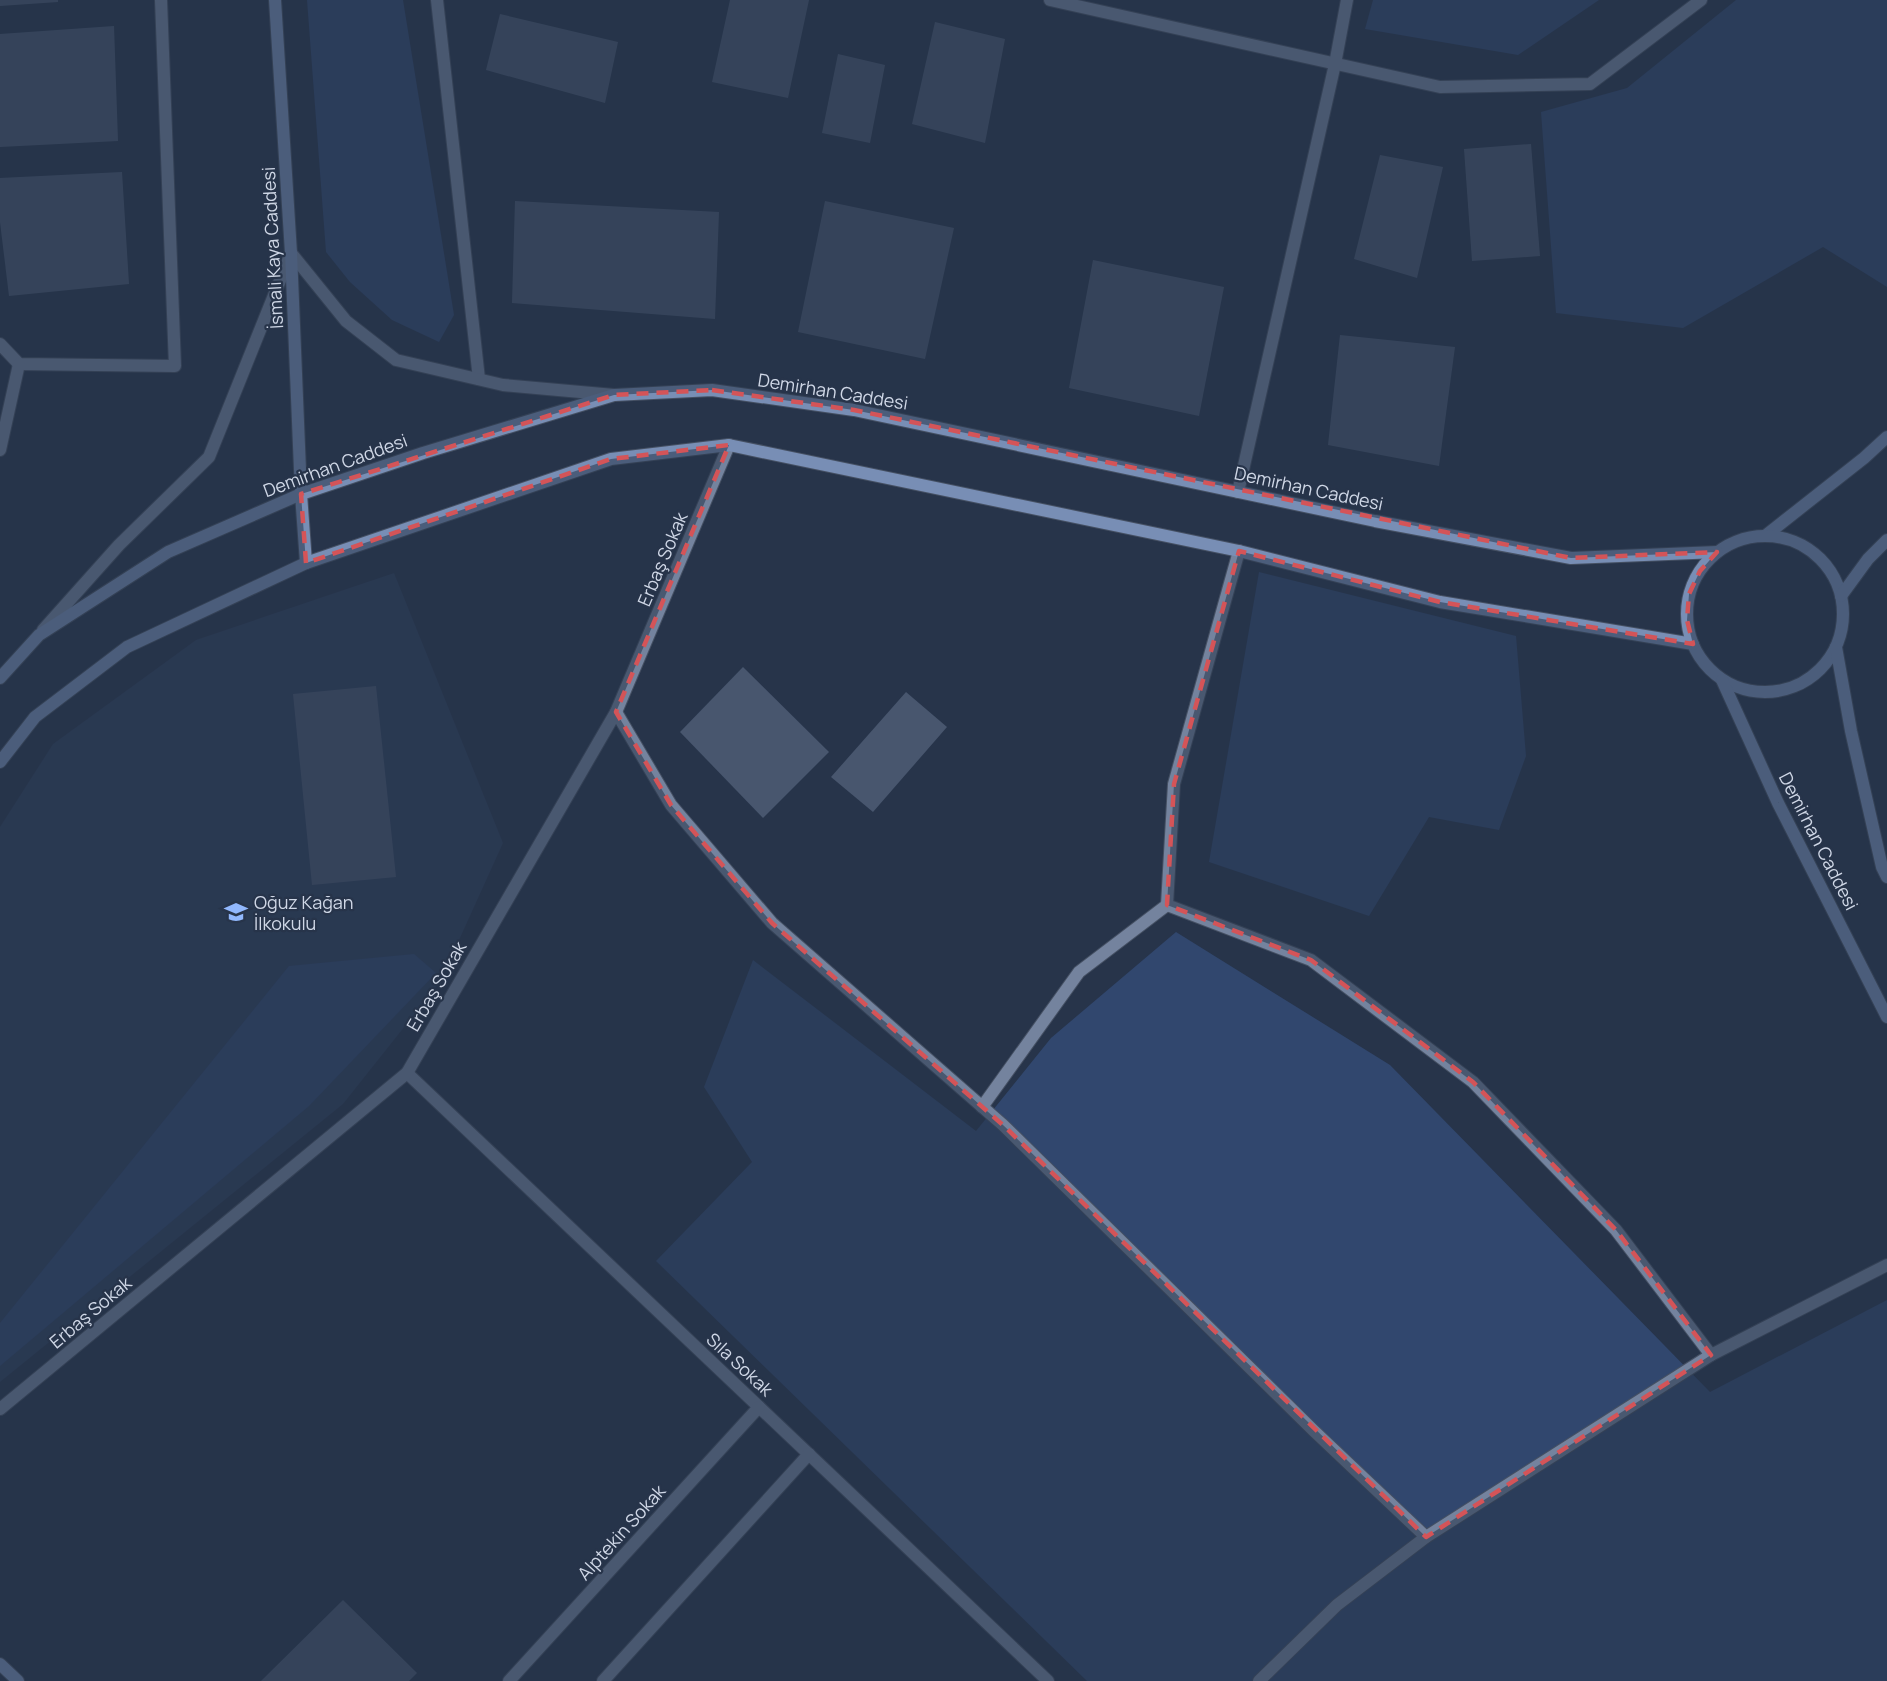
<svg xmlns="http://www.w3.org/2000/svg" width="1887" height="1681" font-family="Manrope,sans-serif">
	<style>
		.built { fill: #2e3e5a }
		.green { fill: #31476e }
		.building { fill: #48566e }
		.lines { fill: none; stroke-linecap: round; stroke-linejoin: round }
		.street-casing { stroke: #455063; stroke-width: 14 }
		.secondary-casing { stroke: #455063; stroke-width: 14 }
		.street { stroke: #74839e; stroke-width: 12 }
		.secondary { stroke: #788eb5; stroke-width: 12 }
		.marked { fill: none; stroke: #d45458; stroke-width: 4.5; stroke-dasharray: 12 8; stroke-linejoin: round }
		.labels { text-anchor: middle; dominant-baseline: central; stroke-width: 4.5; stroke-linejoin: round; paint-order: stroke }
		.street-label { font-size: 18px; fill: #cfd7e6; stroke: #27344a }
		.poi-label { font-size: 18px; fill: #cfd7e6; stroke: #27344a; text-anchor: start }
	</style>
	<rect width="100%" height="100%" fill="#27344a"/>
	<path class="built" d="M 394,573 L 503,843 L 440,982 L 343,1104 L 0,1382 L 0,827 L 53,744 L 196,640 Z"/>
	<g class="green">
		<path d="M 307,0 L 403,0 L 454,315 L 439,342 L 392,320 L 350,282 L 326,252 Z"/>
		<path d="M 1373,0 L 1599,0 L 1518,55 L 1365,29 Z"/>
		<path d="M 1736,0 L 1887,0 L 1887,287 L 1823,247 L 1683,328 L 1556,313 L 1541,112 L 1627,88 Z"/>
		<path d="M 1259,572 L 1516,636 L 1526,756 L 1499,830 L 1429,817 L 1369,916 L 1209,862 Z"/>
		<path d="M 1176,932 L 1390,1065 L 1710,1392 L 1887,1300 L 1887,1681 L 1087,1681 L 656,1261 L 752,1162 L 704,1087 L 753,960 L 976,1131 L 1051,1038 Z"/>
		<path d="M 414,954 L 436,973 L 309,1106 L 0,1366 L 0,1323 L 289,966 Z"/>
	</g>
	<g class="building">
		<path d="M 0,0 L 58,0 L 58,2 L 0,6 Z"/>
		<path d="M 730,0 L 809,0 L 788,98 L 712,82 Z"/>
		<path d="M 500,14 L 618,42 L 605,103 L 486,70 Z"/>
		<path d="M 935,22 L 1005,39 L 985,143 L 912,124 Z"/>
		<path d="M 114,26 L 118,141 L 0,147 L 0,34 Z"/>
		<path d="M 838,54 L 885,65 L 870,143 L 822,133 Z"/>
		<path d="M 1531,144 L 1540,256 L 1472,261 L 1464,149 Z"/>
		<path d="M 1380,155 L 1443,167 L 1417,278 L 1354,259 Z"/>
		<path d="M 122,172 L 129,284 L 9,296 L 0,222 L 0,178 Z"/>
		<path d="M 515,201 L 719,212 L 715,319 L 512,303 Z"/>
		<path d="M 825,201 L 954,228 L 925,359 L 798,332 Z"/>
		<path d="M 1093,260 L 1224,287 L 1199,416 L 1069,388 Z"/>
		<path d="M 1340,335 L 1455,347 L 1439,466 L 1328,445 Z"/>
		<path d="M 743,667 L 829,752 L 763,818 L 680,732 Z"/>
		<path d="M 376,686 L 396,877 L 312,885 L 293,694 Z"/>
		<path d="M 906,692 L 947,727 L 873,812 L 831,777 Z"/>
		<path d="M 343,1600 L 417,1673 L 409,1681 L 261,1681 Z"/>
	</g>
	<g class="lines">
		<g class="street-casing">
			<g id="street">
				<path d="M 437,0 L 479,379"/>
				<path d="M 1050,0 L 1440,87 L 1590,84 L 1701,0"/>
				<path d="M 0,344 L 19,364 L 175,366 L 161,0"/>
				<path d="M 0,450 L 19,364"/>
				<path d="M 1238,492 L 1335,64 L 1347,0"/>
				<path d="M 1239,551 L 1174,784 L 1167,905 L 1311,960 L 1473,1082 L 1616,1230 L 1711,1355"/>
				<path d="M 43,630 L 119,545 L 209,457 L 291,253 L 346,321 L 396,360 L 503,385 L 614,395"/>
				<path d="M 616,712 L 671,805 L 772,923 L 1003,1125 L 1314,1431 L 1426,1537"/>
				<path d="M 407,1073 L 1048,1681"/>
				<path d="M 982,1107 L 1079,972 L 1167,905"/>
				<path d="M 0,1409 L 407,1073 L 616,712 L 729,445"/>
				<path d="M 509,1681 L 759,1407"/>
				<path d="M 603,1681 L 809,1454"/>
				<path d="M 1259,1681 L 1337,1605 L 1426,1537 L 1711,1355 L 1887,1265"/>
			</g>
		</g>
		<g class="secondary-casing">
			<g id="secondary">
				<path d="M 275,0 L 291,253 L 301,494 L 306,563"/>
				<path d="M 1765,536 L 1864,458 L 1887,437"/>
				<circle cx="1765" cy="614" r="78"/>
				<path d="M 1841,596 L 1868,559 L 1887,540"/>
				<path d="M 1836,647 L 1851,731 L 1882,867 L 1887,877"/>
				<path d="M 0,678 L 39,635 L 168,552 L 301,494 L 423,453 L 614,395 L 712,390 L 854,410 L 1375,521 L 1571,558 L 1717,552"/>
				<path d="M 1722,680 L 1778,803 L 1887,1017"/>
				<path d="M 0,762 L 35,717 L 127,647 L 306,563 L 611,459 L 729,445 L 1239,551 L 1440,602 L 1693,644"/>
				<path d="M 0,1664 L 18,1681"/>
			</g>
		</g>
		<use href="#street" class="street"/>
		<use href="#secondary" class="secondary"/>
	</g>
	<path d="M0 0H1887V1681H0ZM 712,390 L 854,410 L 1571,558 L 1717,552 L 1700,571 L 1689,594 L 1687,620 L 1693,644 L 1440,602 L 1239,551 L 1174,784 L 1167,905 L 1311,960 L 1473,1082 L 1616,1230 L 1711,1355 L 1426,1537 L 1003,1125 L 772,923 L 671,805 L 616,712 L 729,445 L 611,459 L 306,563 L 301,494 L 614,395 Z" fill="#27344a" fill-opacity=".55" fill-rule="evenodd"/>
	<path class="marked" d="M 712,390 L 854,410 L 1571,558 L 1717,552 L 1700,571 L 1689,594 L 1687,620 L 1693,644 L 1440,602 L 1239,551 L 1174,784 L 1167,905 L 1311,960 L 1473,1082 L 1616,1230 L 1711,1355 L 1426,1537 L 1003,1125 L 772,923 L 671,805 L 616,712 L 729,445 L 611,459 L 306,563 L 301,494 L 614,395 Z"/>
	<defs>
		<g id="school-bare" transform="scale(1.8)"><path d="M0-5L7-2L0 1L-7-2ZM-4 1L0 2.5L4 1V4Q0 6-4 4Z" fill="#91b8fd" stroke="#27344a" stroke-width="2.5" paint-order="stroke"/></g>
	</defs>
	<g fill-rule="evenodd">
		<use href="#school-bare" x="236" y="912"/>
	</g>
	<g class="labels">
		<g class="street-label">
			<text transform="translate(272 248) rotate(-93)">İsmali Kaya Caddesi</text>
			<text transform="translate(833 391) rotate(9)">Demirhan Caddesi</text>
			<text transform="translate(335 465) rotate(-20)">Demirhan Caddesi</text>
			<text transform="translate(1309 488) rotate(12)">Demirhan Caddesi</text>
			<text transform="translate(662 559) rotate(-67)">Erbaş Sokak</text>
			<text transform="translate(1819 841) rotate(63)">Demirhan Caddesi</text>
			<text transform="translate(436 986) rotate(-60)">Erbaş Sokak</text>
			<text transform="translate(90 1312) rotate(-40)">Erbaş Sokak</text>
			<text transform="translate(740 1364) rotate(43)">Sıla Sokak</text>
			<text transform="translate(621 1532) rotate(-48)">Alptekin Sokak</text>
		</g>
		<g class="poi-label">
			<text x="254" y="902">Oğuz Kağan<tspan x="254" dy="21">İlkokulu</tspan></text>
		</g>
	</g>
</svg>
